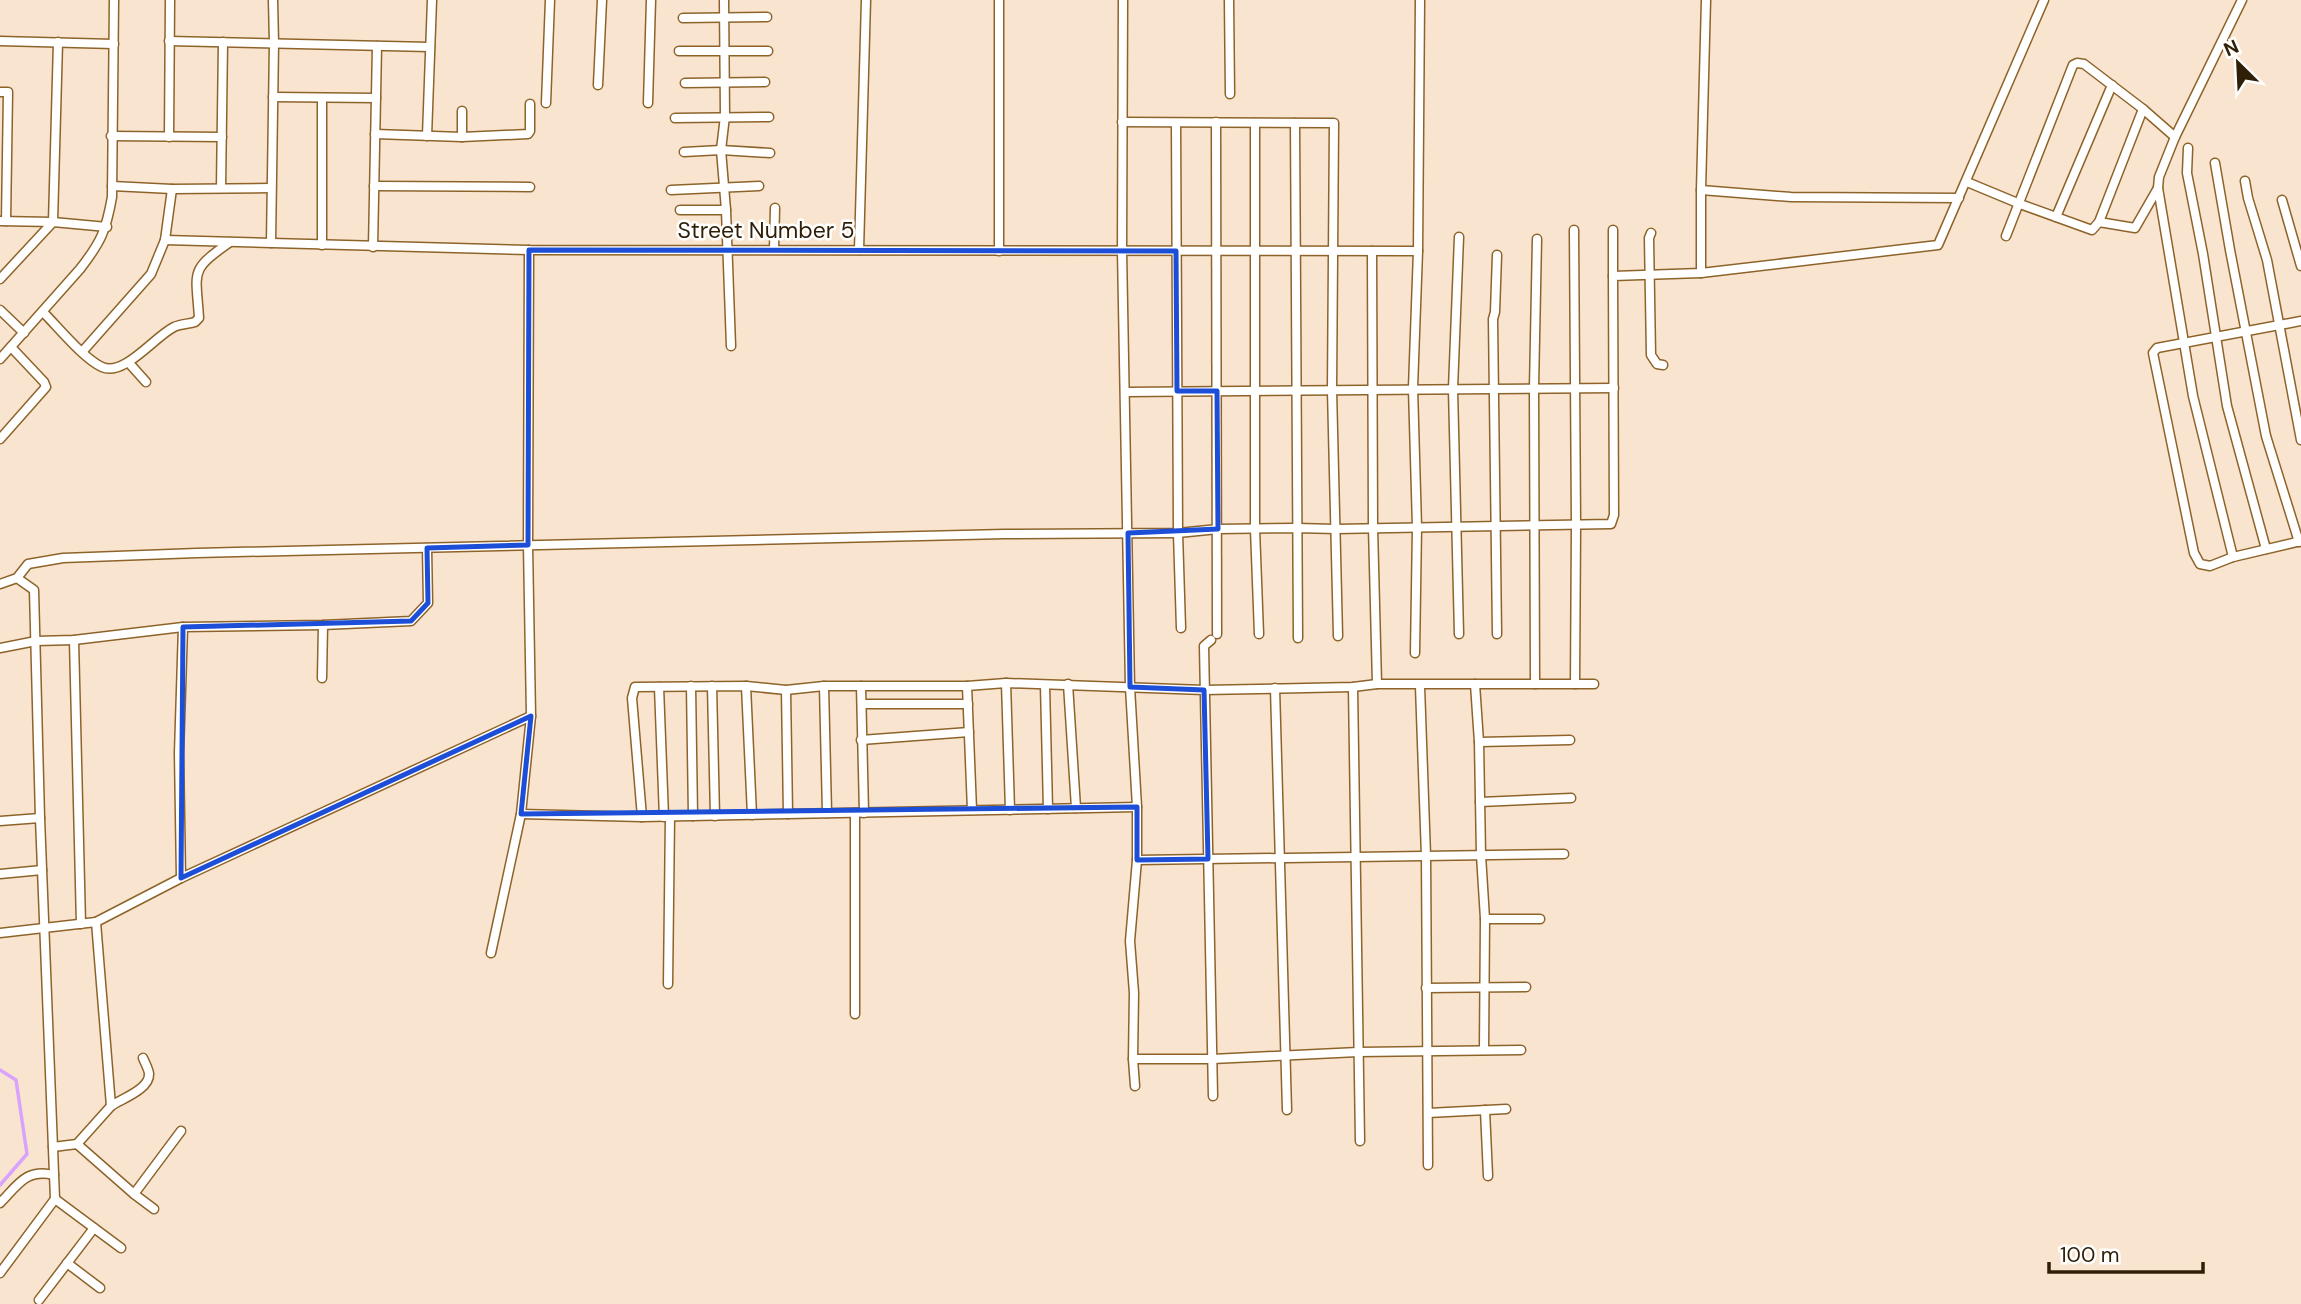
<svg xmlns="http://www.w3.org/2000/svg" width="2301" height="1304" font-family="'DM Sans',sans-serif">
	<style>
		.lines { fill: none; stroke-linecap: round; stroke-linejoin: round }
		.stream { stroke: #d9a3fd; stroke-width: 3.5 }
		.street-casing { stroke: #8e632a; stroke-width: 11 }
		.street { stroke: #fff; stroke-width: 8 }
		.marked { fill: none; stroke: #1d4ed8; stroke-width: 5; stroke-linejoin: round }
		.labels { text-anchor: middle; dominant-baseline: central; stroke-width: 5; stroke-linejoin: round; paint-order: stroke }
		.street-label { font-size: 23px; fill: #301f07; stroke: #fff }
	</style>
	<rect width="100%" height="100%" fill="#f9e5cf"/>
	<g class="lines">
		<path class="stream" d="M 0,1070 L 16,1080 L 27,1154 L 0,1185"/>
		<g class="street-casing">
			<g id="street">
				<path d="M 724,0 L 725,116 L 721,150 L 726,210 L 731,346"/>
				<path d="M 999,0 L 999,251"/>
				<path d="M 1123,0 L 1122,250 L 1130,687 L 1137,807 L 1137,860 L 1130,941 L 1134,993 L 1133,1059 L 1135,1086"/>
				<path d="M 1229,0 L 1230,94"/>
				<path d="M 683,18 L 767,17"/>
				<path d="M 0,41 L 114,44"/>
				<path d="M 169,41 L 430,47"/>
				<path d="M 679,51 L 768,51"/>
				<path d="M 685,83 L 765,82"/>
				<path d="M 598,85 L 602,0"/>
				<path d="M 0,92 L 8,92 L 6,221"/>
				<path d="M 273,97 L 376,98"/>
				<path d="M 546,103 L 550,0"/>
				<path d="M 648,103 L 651,0"/>
				<path d="M 462,111 L 462,137"/>
				<path d="M 675,118 L 769,117"/>
				<path d="M 1122,122 L 1334,123 L 1332,390 L 1338,636"/>
				<path d="M 1216,122 L 1217,634"/>
				<path d="M 1176,123 L 1178,533 L 1181,628"/>
				<path d="M 1255,123 L 1255,529 L 1259,634"/>
				<path d="M 1295,123 L 1298,638"/>
				<path d="M 375,134 L 462,137 L 528,134 L 530,131 L 530,104"/>
				<path d="M 111,136 L 222,137"/>
				<path d="M 427,136 L 432,0"/>
				<path d="M 169,137 L 170,0"/>
				<path d="M 2188,148 L 2187,173 L 2203,254 L 2227,406 L 2266,549"/>
				<path d="M 684,152 L 721,150 L 770,153"/>
				<path d="M 2215,163 L 2230,250 L 2266,436 L 2299,542"/>
				<path d="M 2245,181 L 2248,198 L 2267,260 L 2301,440"/>
				<path d="M 1967,182 L 2020,204 L 2092,230 L 2099,222 L 2143,109"/>
				<path d="M 112,186 L 172,189 L 271,188"/>
				<path d="M 374,186 L 530,187"/>
				<path d="M 221,188 L 223,42"/>
				<path d="M 671,190 L 759,186"/>
				<path d="M 1701,190 L 1791,197 L 1959,198"/>
				<path d="M 2282,200 L 2301,266"/>
				<path d="M 680,210 L 726,210"/>
				<path d="M 2056,217 L 2112,85"/>
				<path d="M 0,221 L 53,222 L 107,227"/>
				<path d="M 2099,222 L 2135,228 L 2158,188"/>
				<path d="M 1574,230 L 1576,525 L 1575,684"/>
				<path d="M 1613,230 L 1613,276"/>
				<path d="M 1651,233 L 1649,238 L 1651,355 L 1657,364 L 1663,365"/>
				<path d="M 2006,236 L 2073,65 L 2077,63 L 2084,64 L 2143,109 L 2175,137"/>
				<path d="M 1459,237 L 1453,389 L 1459,634"/>
				<path d="M 165,240 L 529,250 L 1418,251"/>
				<path d="M 271,243 L 274,43 L 273,0"/>
				<path d="M 322,245 L 322,98"/>
				<path d="M 373,247 L 377,46"/>
				<path d="M 774,249 L 775,208"/>
				<path d="M 859,250 L 866,0"/>
				<path d="M 1372,251 L 1373,527 L 1377,684"/>
				<path d="M 1497,255 L 1495,312 L 1493,319 L 1497,634"/>
				<path d="M 1701,273 L 1701,190 L 1706,0"/>
				<path d="M 0,279 L 53,222 L 58,42"/>
				<path d="M 0,310 L 24,333"/>
				<path d="M 43,312 C 58,327 84,359 102,367 C 124,377 154,337 174,327 C 180,324 189,324 195,322 L 199,318 C 196,270 189,271 230,242"/>
				<path d="M 2301,321 L 2157,348 L 2153,353 L 2194,553 L 2200,564 L 2210,566 L 2233,557 L 2301,541"/>
				<path d="M 82,352 L 151,274 L 165,240 L 172,189"/>
				<path d="M 0,359 L 80,269 C 101,242 106,231 112,197 L 114,0"/>
				<path d="M 129,363 L 146,382"/>
				<path d="M 1126,392 L 1614,388"/>
				<path d="M 0,439 L 46,387 L 44,382 L 11,347"/>
				<path d="M 2233,557 L 2193,396 L 2158,188 L 2159,177 L 2175,137 L 2242,0"/>
				<path d="M 17,578 L 34,590 L 40,818 L 55,1199"/>
				<path d="M 0,584 L 17,578 L 28,564 L 63,558 L 197,553 L 1005,534 L 1178,533 L 1218,529 L 1296,528 L 1336,529 L 1611,524 L 1614,515 L 1613,276 L 1701,273 L 1938,245 L 2044,0"/>
				<path d="M 74,640 L 81,924"/>
				<path d="M 1211,640 L 1204,646 L 1213,1096"/>
				<path d="M 0,648 L 36,641 L 74,640 L 183,627 L 323,625 L 411,621 L 428,603 L 427,548"/>
				<path d="M 1415,653 L 1417,527 L 1413,388 L 1418,251 L 1420,0"/>
				<path d="M 322,678 L 323,625"/>
				<path d="M 1006,683 L 1010,810"/>
				<path d="M 1068,684 L 1076,808"/>
				<path d="M 1475,684 L 1479,742 L 1481,855 L 1485,919 L 1484,1050"/>
				<path d="M 1535,684 L 1534,388 L 1537,239"/>
				<path d="M 1045,685 L 1048,809"/>
				<path d="M 691,686 L 693,816"/>
				<path d="M 712,686 L 715,816"/>
				<path d="M 746,686 L 752,815"/>
				<path d="M 824,686 L 827,813"/>
				<path d="M 861,686 L 864,813"/>
				<path d="M 967,686 L 972,810"/>
				<path d="M 1420,686 L 1426,856 L 1428,1165"/>
				<path d="M 659,687 L 664,817"/>
				<path d="M 1353,687 L 1360,1141"/>
				<path d="M 1275,688 L 1287,1110"/>
				<path d="M 786,690 L 788,814"/>
				<path d="M 862,704 L 968,704"/>
				<path d="M 861,740 L 969,732"/>
				<path d="M 1479,742 L 1570,740"/>
				<path d="M 1480,802 L 1571,798"/>
				<path d="M 855,813 L 855,1014"/>
				<path d="M 521,814 L 642,817 L 1137,807"/>
				<path d="M 642,817 L 632,698 L 635,687 L 746,686 L 786,690 L 824,686 L 967,686 L 1006,683 L 1204,690 L 1353,687 L 1377,684 L 1594,684"/>
				<path d="M 0,821 L 40,818"/>
				<path d="M 1137,860 L 1564,854"/>
				<path d="M 0,874 L 42,870"/>
				<path d="M 181,878 L 179,753 L 183,627"/>
				<path d="M 1485,919 L 1540,919"/>
				<path d="M 0,933 L 96,922 L 181,878 L 531,716"/>
				<path d="M 491,953 L 521,814 L 531,716 L 528,545 L 529,250"/>
				<path d="M 668,984 L 670,816"/>
				<path d="M 1426,988 L 1526,987"/>
				<path d="M 1133,1059 L 1212,1059 L 1358,1052 L 1521,1050"/>
				<path d="M 111,1106 C 121,1099 150,1089 149,1074 C 149,1070 145,1063 143,1058"/>
				<path d="M 1485,1110 L 1488,1176"/>
				<path d="M 1428,1113 L 1506,1109"/>
				<path d="M 77,1144 L 111,1106 L 96,922"/>
				<path d="M 53,1147 L 77,1144 L 134,1194 L 154,1209"/>
				<path d="M 134,1194 L 181,1131"/>
				<path d="M 0,1203 C 18,1185 26,1168 54,1175"/>
				<path d="M 67,1263 L 100,1288"/>
				<path d="M 0,1273 L 55,1199 L 121,1248"/>
				<path d="M 39,1300 L 94,1228"/>
			</g>
		</g>
		<use href="#street" class="street"/>
	</g>
	<path class="marked" d="M 529,250 L 1176,251 L 1177,391 L 1217,391 L 1218,529 L 1128,533 L 1130,687 L 1204,690 L 1208,859 L 1137,860 L 1137,807 L 521,814 L 531,716 L 181,878 L 183,627 L 411,621 L 428,603 L 427,548 L 528,545 Z"/>
	<g class="labels">
		<g class="street-label">
			<text x="766" y="230">Street Number 5</text>
		</g>
	</g>
	<g transform="translate(2238 63) rotate(336)" stroke="#ffffff" stroke-width="5" paint-order="stroke">
	<path d="M0-5L12 26L0 18L-12 26Z" fill="#301f07"/>
	<text y="-10" font-size="19" font-weight="bold" text-anchor="middle" fill="#301f07">N</text>
	</g>
	<path d="M2049 1262v10h154v-10" fill="none" stroke="#301f07" stroke-width="3.5"/>
	<text x="2060" y="1262" font-size="21" fill="#301f07" stroke="#ffffff" stroke-width="5" paint-order="stroke">100 m</text>
</svg>
